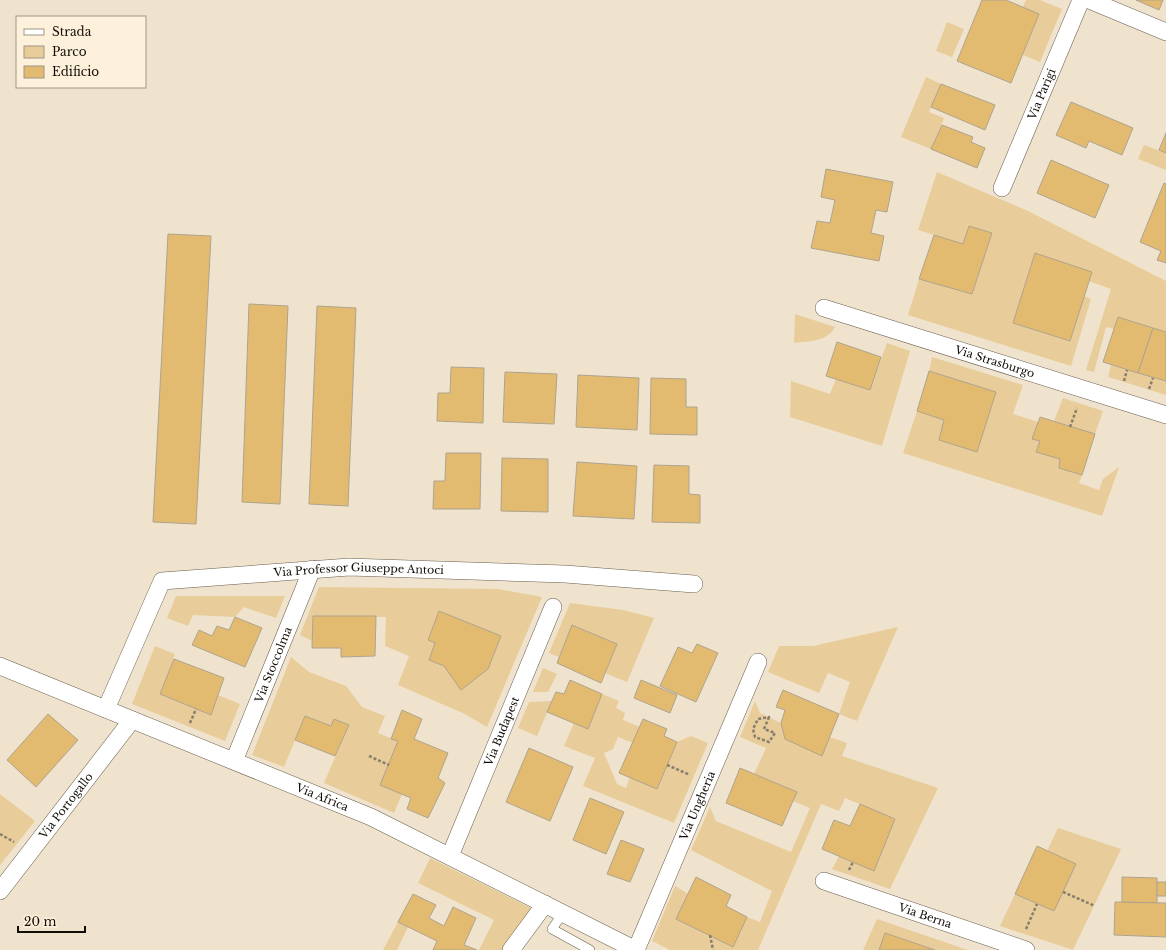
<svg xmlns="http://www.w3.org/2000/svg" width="1166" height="950" font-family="'Libre Baskerville',serif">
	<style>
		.green { fill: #e8cc99; fill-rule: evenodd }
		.building { fill: #e3bb70; stroke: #aea38f }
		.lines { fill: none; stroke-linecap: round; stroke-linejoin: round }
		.lane-casing { stroke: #685d4b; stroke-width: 10 }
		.street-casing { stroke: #685d4b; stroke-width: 18 }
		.path { stroke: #867e6f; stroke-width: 2.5; stroke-dasharray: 3 2; stroke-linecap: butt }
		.lane { stroke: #fff; stroke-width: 9 }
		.street { stroke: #fff; stroke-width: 17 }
		.labels { text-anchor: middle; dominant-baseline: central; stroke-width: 3.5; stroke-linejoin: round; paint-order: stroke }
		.street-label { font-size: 11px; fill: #120e07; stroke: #fdf1db }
	</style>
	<rect width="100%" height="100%" fill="#f0e3ce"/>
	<g class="green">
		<path d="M 1026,0 L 1040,0 L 1062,9 L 1040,62 L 1023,55 L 1039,14 L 1023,7 Z"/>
		<path d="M 947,22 L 964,29 L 952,57 L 936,51 Z"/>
		<path d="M 926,77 L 941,84 L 929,112 L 944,118 L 931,149 L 901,137 Z"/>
		<path d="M 1144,145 L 1166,153 L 1166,170 L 1138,159 Z"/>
		<path d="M 937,172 L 1028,211 L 1166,281 L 1166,332 L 1118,317 L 1114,329 L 1106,327 L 1094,372 L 1086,370 L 1111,289 L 1089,281 L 1092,272 L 1035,254 L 1013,323 L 1069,341 L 1084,296 L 1091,299 L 1071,366 L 908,315 L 919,279 L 972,294 L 992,233 L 969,226 L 963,244 L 918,230 Z"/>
		<path d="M 795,314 L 835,327 C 826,342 810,341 794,343 Z"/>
		<path d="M 887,343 L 910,351 L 882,446 L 790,417 L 791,381 L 830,394 L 836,379 L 870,390 Z"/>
		<path d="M 932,357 L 1023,385 L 1013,414 L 1038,422 L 1033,439 L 1040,441 L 1060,459 L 1059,468 L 1082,475 L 1079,483 L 1099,490 L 1103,479 L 1119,467 L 1102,516 L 903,453 L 917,411 L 944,420 L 939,440 L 977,452 L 996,392 L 929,371 Z"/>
		<path d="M 1111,365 L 1166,381 L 1166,395 L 1108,377 Z"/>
		<path d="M 1063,398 L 1103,411 L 1095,434 L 1054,421 Z"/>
		<path d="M 319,587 L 498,589 L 542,597 L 487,727 L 465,714 L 398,685 L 409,656 L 385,646 L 386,617 L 313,616 L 312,641 L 300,635 ZM 439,611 L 501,636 L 488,669 L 461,690 L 444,666 L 429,660 L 435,643 L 428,640 Z"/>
		<path d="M 176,596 L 285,596 L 276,618 L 244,607 L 235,617 L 193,615 L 188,626 L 167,618 Z"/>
		<path d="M 570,603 L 623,610 L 654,618 L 627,682 L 605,673 L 617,644 L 573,625 L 559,657 L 549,653 Z"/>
		<path d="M 898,627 L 857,721 L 839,714 L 850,682 L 828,673 L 819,693 L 768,672 L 779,646 L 813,646 Z"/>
		<path d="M 155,646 L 175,654 L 161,695 L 211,715 L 218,695 L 240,704 L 225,741 L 132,704 Z"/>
		<path d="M 291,657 L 309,672 L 346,686 L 362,707 L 385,716 L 378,733 L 398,741 L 402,794 L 394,813 L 324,783 L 349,725 L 335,719 L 331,726 L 305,716 L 284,767 L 252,755 Z"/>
		<path d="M 543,668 L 557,674 L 548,692 L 533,692 Z"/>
		<path d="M 602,694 L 619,701 L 616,708 L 625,713 L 623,720 L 640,727 L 633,743 L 618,737 L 613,749 L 604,753 L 617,784 L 626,788 L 630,777 L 657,789 L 677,742 L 691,736 L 708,743 L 674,823 L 583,786 L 595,758 L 564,746 L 574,723 L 588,729 Z"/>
		<path d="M 552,701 L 537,736 L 518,728 L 529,702 Z"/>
		<path d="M 755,701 L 760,713 L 781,723 L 785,739 L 830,737 L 847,743 L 842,756 L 938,788 L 890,889 L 832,869 L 839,856 L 874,870 L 895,819 L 845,798 L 839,811 L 821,804 L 758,950 L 670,950 L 652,941 L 675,886 L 688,894 L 676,919 L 732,947 L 747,917 L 760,922 L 772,891 L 691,850 L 710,807 L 716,821 L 791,852 L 810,808 L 793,801 L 796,792 L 754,774 L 766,748 L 740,737 Z"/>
		<path d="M 0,794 L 35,821 L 0,865 Z"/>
		<path d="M 1058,828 L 1121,849 L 1073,950 L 1000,926 L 1015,894 L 1054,911 L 1075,864 L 1047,851 Z"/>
		<path d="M 430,858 L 531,908 L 503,950 L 479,950 L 494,920 L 418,883 Z"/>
		<path d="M 877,919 L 968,950 L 935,950 L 885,933 L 879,950 L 863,950 Z"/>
		<path d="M 398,922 L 408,927 L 397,950 L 383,950 Z"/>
	</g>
	<g class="building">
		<path d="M 982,0 L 1006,0 L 1039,14 L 1011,83 L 957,61 Z"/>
		<path d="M 1136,0 L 1163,0 L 1159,10 Z"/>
		<path d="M 941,84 L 995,105 L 985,130 L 931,107 Z"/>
		<path d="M 1071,102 L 1133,128 L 1122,155 L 1089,141 L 1086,148 L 1056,135 Z"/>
		<path d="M 942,125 L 973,137 L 971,142 L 985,148 L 977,168 L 931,149 Z"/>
		<path d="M 1166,133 L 1166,153 L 1159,150 Z"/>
		<path d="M 1051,160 L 1109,185 L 1095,218 L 1037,193 Z"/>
		<path d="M 826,169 L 893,182 L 887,212 L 876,210 L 871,233 L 884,236 L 879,261 L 811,248 L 817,221 L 830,223 L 835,200 L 821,197 Z"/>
		<path d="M 1164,183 L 1166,184 L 1166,263 L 1157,260 L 1161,251 L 1140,242 Z"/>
		<path d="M 969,226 L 992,233 L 972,294 L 919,279 L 934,235 L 963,244 Z"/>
		<path d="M 168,234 L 211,236 L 196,524 L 153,522 Z"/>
		<path d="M 1035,253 L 1092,272 L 1070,341 L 1013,323 Z"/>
		<path d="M 249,304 L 288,306 L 280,504 L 242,502 Z"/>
		<path d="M 317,306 L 356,308 L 348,506 L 309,504 Z"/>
		<path d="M 1118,317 L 1153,328 L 1138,373 L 1103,362 Z"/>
		<path d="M 1153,328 L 1166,332 L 1166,381 L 1138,373 Z"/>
		<path d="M 837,342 L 881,357 L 870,390 L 826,376 Z"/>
		<path d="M 451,367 L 484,368 L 483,423 L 437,421 L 438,393 L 450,393 Z"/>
		<path d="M 929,371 L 996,392 L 977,452 L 939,440 L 944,420 L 917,411 Z"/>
		<path d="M 505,372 L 557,374 L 554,424 L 503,422 Z"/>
		<path d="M 578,375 L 639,378 L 637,430 L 576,427 Z"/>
		<path d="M 651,378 L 686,379 L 686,407 L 697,407 L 697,435 L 650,434 Z"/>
		<path d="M 1040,417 L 1095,434 L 1082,475 L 1059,468 L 1060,459 L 1036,452 L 1040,441 L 1032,439 Z"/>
		<path d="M 446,453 L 481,453 L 480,509 L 433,509 L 434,481 L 445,481 Z"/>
		<path d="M 502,458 L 548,459 L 548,512 L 501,511 Z"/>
		<path d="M 577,462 L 637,466 L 634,519 L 573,516 Z"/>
		<path d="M 654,465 L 689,466 L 689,494 L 700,495 L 700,523 L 652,522 Z"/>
		<path d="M 439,611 L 501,636 L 488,669 L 461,690 L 444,666 L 429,660 L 435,643 L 428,640 Z"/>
		<path d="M 313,616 L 376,616 L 375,656 L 341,657 L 341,648 L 312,648 Z"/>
		<path d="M 235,617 L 262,628 L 245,667 L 192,645 L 199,630 L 212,636 L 217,626 L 229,630 Z"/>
		<path d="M 572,625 L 617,644 L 601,683 L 557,663 Z"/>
		<path d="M 697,644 L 718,653 L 696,702 L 660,686 L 678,647 L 692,653 Z"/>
		<path d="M 174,659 L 224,678 L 211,715 L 160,694 Z"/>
		<path d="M 570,680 L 602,694 L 588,729 L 547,712 L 556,692 L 564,694 Z"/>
		<path d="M 641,680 L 677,695 L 670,713 L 634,698 Z"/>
		<path d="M 783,690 L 839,714 L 822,756 L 785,739 L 781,723 L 785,710 L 776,707 Z"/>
		<path d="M 402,710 L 422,719 L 414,739 L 448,753 L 438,778 L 445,783 L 428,818 L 407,809 L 411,798 L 380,785 L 398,741 L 391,739 Z"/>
		<path d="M 48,714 L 78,740 L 36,787 L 7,760 Z"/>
		<path d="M 305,716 L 331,726 L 334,719 L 349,725 L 335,756 L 295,740 Z"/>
		<path d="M 643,719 L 667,729 L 664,736 L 677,742 L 657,789 L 619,773 Z"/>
		<path d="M 529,748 L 573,767 L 550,821 L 506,802 Z"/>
		<path d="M 740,768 L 797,792 L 782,826 L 726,803 Z"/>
		<path d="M 590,798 L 624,812 L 606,854 L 573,840 Z"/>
		<path d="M 860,804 L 895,819 L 874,871 L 822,849 L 834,820 L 850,826 Z"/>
		<path d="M 621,840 L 644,849 L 630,882 L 607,874 Z"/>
		<path d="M 1037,846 L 1076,864 L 1054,911 L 1015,894 Z"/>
		<path d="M 696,877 L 731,895 L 726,906 L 747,917 L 733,947 L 676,919 Z"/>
		<path d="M 1122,877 L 1157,878 L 1157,903 L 1122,902 Z"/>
		<rect x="1157" y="882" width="9" height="14"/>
		<path d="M 413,894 L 436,905 L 429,918 L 444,926 L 453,907 L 476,918 L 464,945 L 477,950 L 433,950 L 437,941 L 398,922 Z"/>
		<path d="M 1115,902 L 1166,903 L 1166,937 L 1114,935 Z"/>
		<path d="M 885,933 L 935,950 L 879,950 Z"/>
	</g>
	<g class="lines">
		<g class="lane-casing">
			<path id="lane" d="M 563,913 L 552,929 L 590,950"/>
		</g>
		<g class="street-casing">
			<g id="street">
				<path d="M 1089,0 L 1166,32"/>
				<path id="s1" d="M 1002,188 L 1081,0"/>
				<path id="s2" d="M 824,308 L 1166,415"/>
				<path id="s3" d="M 0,666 L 371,817 L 636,950"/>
				<path id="s4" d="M 106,709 L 162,581 L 349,567 L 565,574 L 694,584"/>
				<path id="s5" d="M 234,761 L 312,569"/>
				<path id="s6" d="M 450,856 L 553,607"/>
				<path id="s7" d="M 824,881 L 1026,950"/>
				<path id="s8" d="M 0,891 L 132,720"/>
				<path d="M 511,950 L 545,904"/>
				<path id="s9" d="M 636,950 L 758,662"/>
			</g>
		</g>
		<g class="path">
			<path d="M 1124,381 L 1127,370"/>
			<path d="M 1149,389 L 1153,378"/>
			<path d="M 1070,427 L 1077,408"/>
			<path d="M 769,717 L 764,729 L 775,733 L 769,742 L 755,737 L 753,729 L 758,719 Z"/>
			<path d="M 190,723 L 196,709"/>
			<path d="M 369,756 L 389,765"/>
			<path d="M 667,765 L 690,775"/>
			<path d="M 0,834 L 14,842"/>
			<path d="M 849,870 L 853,862"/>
			<path d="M 1063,892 L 1095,906"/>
			<path d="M 1026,929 L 1037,904"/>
			<path d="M 710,935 L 713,950"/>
		</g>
		<use href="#lane" class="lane"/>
		<use href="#street" class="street"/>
	</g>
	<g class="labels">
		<g class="street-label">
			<text stroke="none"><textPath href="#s1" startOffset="102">Via Parigi</textPath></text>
			<text stroke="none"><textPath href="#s2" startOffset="179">Via Strasburgo</textPath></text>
			<text stroke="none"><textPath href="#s4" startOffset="337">Via Professor Giuseppe Antoci</textPath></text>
			<text stroke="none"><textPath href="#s5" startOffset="104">Via Stoccolma</textPath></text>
			<text stroke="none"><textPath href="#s6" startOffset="135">Via Budapest</textPath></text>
			<text stroke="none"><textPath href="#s3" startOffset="348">Via Africa</textPath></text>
			<text stroke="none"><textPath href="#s8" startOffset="108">Via Portogallo</textPath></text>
			<text stroke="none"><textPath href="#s9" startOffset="157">Via Ungheria</textPath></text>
			<text stroke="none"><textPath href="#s7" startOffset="107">Via Berna</textPath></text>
		</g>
	</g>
	<rect x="16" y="16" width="130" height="72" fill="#fdf1db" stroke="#9f9686"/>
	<rect x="24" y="29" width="20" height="6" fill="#ffffff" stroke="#9f9686"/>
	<text x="52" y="36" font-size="12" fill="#120e07">Strada</text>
	<rect x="24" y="46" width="20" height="12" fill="#e8cc99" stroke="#9f9686"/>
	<text x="52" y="56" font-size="12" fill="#120e07">Parco</text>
	<rect x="24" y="66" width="20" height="12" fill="#e3bb70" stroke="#9f9686"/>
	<text x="52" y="76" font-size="12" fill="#120e07">Edificio</text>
	<path d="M18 926v6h67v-6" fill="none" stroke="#120e07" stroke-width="2"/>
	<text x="24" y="926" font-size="12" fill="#120e07" stroke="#fdf1db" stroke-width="3" paint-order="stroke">20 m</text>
</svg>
